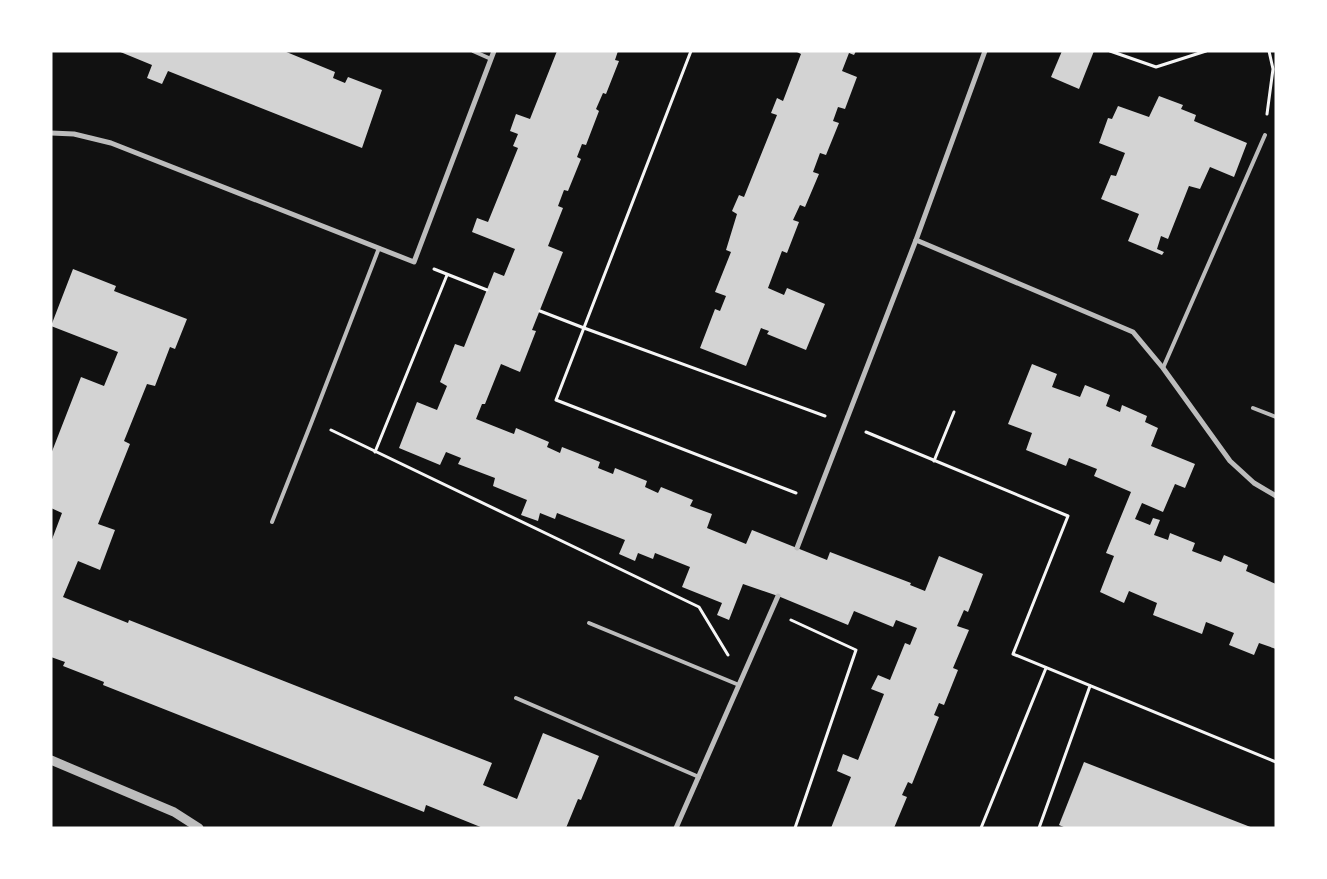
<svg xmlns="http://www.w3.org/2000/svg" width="1327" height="879" font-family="'Nunito Sans',sans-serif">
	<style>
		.building { fill: #d3d3d3 }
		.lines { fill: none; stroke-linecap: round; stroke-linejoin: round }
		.path { stroke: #f5f5f5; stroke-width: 3 }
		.service { stroke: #bcbcbc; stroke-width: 4 }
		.minor { stroke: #bcbcbc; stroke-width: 5 }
		.tertiary { stroke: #bcbcbc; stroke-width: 9 }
	</style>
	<rect width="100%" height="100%" fill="#111"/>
	<g class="building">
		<path d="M 118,51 L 284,51 L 335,72 L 333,78 L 345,83 L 348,77 L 382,90 L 362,148 L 168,71 L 162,84 L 147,78 L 152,65 Z"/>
		<path d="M 557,51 L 618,51 L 615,60 L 619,61 L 606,94 L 603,93 L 596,109 L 599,111 L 586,145 L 582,144 L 577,157 L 581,159 L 568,191 L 564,190 L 558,206 L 563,208 L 548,246 L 563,252 L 532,330 L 536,331 L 520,372 L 501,364 L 485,404 L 482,404 L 476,419 L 514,434 L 516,428 L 549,442 L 547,447 L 560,453 L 562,447 L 600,462 L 598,468 L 613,474 L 615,468 L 647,481 L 645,487 L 658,493 L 661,487 L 693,500 L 690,506 L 712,514 L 707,528 L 746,544 L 752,530 L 827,560 L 830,552 L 911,583 L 910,585 L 925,591 L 939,556 L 983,574 L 968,612 L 964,610 L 957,626 L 969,630 L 953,668 L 958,670 L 944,705 L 939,703 L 934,715 L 939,717 L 912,784 L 908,782 L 902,795 L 907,797 L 894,828 L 831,828 L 851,777 L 837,771 L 843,754 L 858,760 L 884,694 L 871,689 L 878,675 L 890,680 L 905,643 L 910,645 L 917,628 L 896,620 L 893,627 L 854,611 L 848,625 L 778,596 L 743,584 L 729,620 L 717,615 L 722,603 L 682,587 L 690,567 L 655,553 L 653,559 L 638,553 L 635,561 L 619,554 L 625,540 L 557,513 L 555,519 L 540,513 L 538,521 L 521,515 L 527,500 L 493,486 L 495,478 L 458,464 L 461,458 L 446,452 L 440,465 L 399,448 L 417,402 L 437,410 L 447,386 L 440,382 L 455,344 L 464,347 L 494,272 L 504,276 L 515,249 L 472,232 L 477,218 L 488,222 L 518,148 L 513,146 L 518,134 L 510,131 L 516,114 L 530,119 Z"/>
		<path d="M 795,51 L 856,51 L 854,55 L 849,53 L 842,71 L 857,77 L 845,109 L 838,107 L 833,121 L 839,123 L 826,155 L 820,153 L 813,172 L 819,174 L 805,207 L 800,205 L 793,220 L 799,222 L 787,253 L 782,251 L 768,288 L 784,295 L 787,288 L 825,304 L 806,350 L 767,334 L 769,331 L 761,328 L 746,366 L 700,348 L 715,309 L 720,311 L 726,296 L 715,292 L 731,252 L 726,250 L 737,214 L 732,211 L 739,195 L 744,197 L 777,115 L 771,113 L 777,98 L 783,101 L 801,54 Z"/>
		<path d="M 1062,51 L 1094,51 L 1079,89 L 1051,77 Z"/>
		<path d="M 1159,96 L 1183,105 L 1181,109 L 1196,115 L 1194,121 L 1247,143 L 1234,177 L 1210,167 L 1200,189 L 1189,186 L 1168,239 L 1161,236 L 1157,249 L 1164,252 L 1162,255 L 1128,241 L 1139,214 L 1101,199 L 1111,175 L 1116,176 L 1125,153 L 1099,143 L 1108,118 L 1112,119 L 1118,106 L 1149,117 Z"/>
		<path d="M 73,269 L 116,286 L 114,291 L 187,319 L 175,349 L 170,347 L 155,386 L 147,384 L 124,441 L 130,444 L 98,524 L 115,530 L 100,570 L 78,561 L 63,597 L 128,623 L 129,620 L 492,763 L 483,785 L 517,799 L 543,733 L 599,756 L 581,800 L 578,799 L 566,828 L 483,828 L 426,805 L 424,812 L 103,685 L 104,682 L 63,666 L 65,662 L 51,657 L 51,542 L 62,513 L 51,508 L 51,454 L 81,377 L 104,386 L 118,352 L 51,326 Z"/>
		<path d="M 1032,364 L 1057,374 L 1052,387 L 1080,397 L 1085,385 L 1110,395 L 1106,406 L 1120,412 L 1122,405 L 1147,416 L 1145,422 L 1158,428 L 1151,446 L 1195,464 L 1185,488 L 1175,484 L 1163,512 L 1142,503 L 1135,519 L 1150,525 L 1153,518 L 1160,520 L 1154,535 L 1168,540 L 1170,533 L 1195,543 L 1192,551 L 1221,562 L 1224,555 L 1248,565 L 1246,571 L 1276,584 L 1276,649 L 1259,643 L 1254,655 L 1229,645 L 1234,633 L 1206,622 L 1202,634 L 1153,615 L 1157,603 L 1129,591 L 1124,603 L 1100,592 L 1114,556 L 1106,553 L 1131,492 L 1094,476 L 1097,469 L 1069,458 L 1066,466 L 1026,450 L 1032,433 L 1008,424 Z"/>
		<path d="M 1084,762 L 1253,828 L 1066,828 L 1059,825 Z"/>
	</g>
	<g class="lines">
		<g class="path">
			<path d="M 691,51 L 556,400 L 796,493"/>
			<path d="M 1110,51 L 1156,67 L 1206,51"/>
			<path d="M 1267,114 L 1273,69 L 1269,51"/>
			<path d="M 434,269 L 487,290"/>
			<path d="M 540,311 L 584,328 L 825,416"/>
			<path d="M 331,430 L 699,607 L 728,655"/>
			<path d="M 866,432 L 1068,516 L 1013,654 L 1276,762"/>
			<path d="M 375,452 L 447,275"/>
			<path d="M 934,461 L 954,412"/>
			<path d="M 791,620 L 856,650 L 795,828"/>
			<path d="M 981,828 L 1046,668"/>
			<path d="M 1039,828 L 1090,686"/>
		</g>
		<g class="service">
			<path d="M 473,51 L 491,59"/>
			<path d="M 1163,368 L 1265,135"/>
			<path d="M 1253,408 L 1276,417"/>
			<path d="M 272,522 L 312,421 L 379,248"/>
			<path d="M 589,623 L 739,685"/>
			<path d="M 516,698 L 699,777"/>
		</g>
		<g class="minor">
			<path d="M 51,133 L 74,134 L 111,143 L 414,262 L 494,51"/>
			<path d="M 916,240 L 1133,332 L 1163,368 L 1230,461 L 1254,483 L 1276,496"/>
			<path d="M 797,548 L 916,240 L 985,51"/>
			<path d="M 676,828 L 778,596"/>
		</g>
		<path class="tertiary" d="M 51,760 L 174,812 L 199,828"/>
	</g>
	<rect width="1327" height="879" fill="none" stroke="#ffffff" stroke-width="105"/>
</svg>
